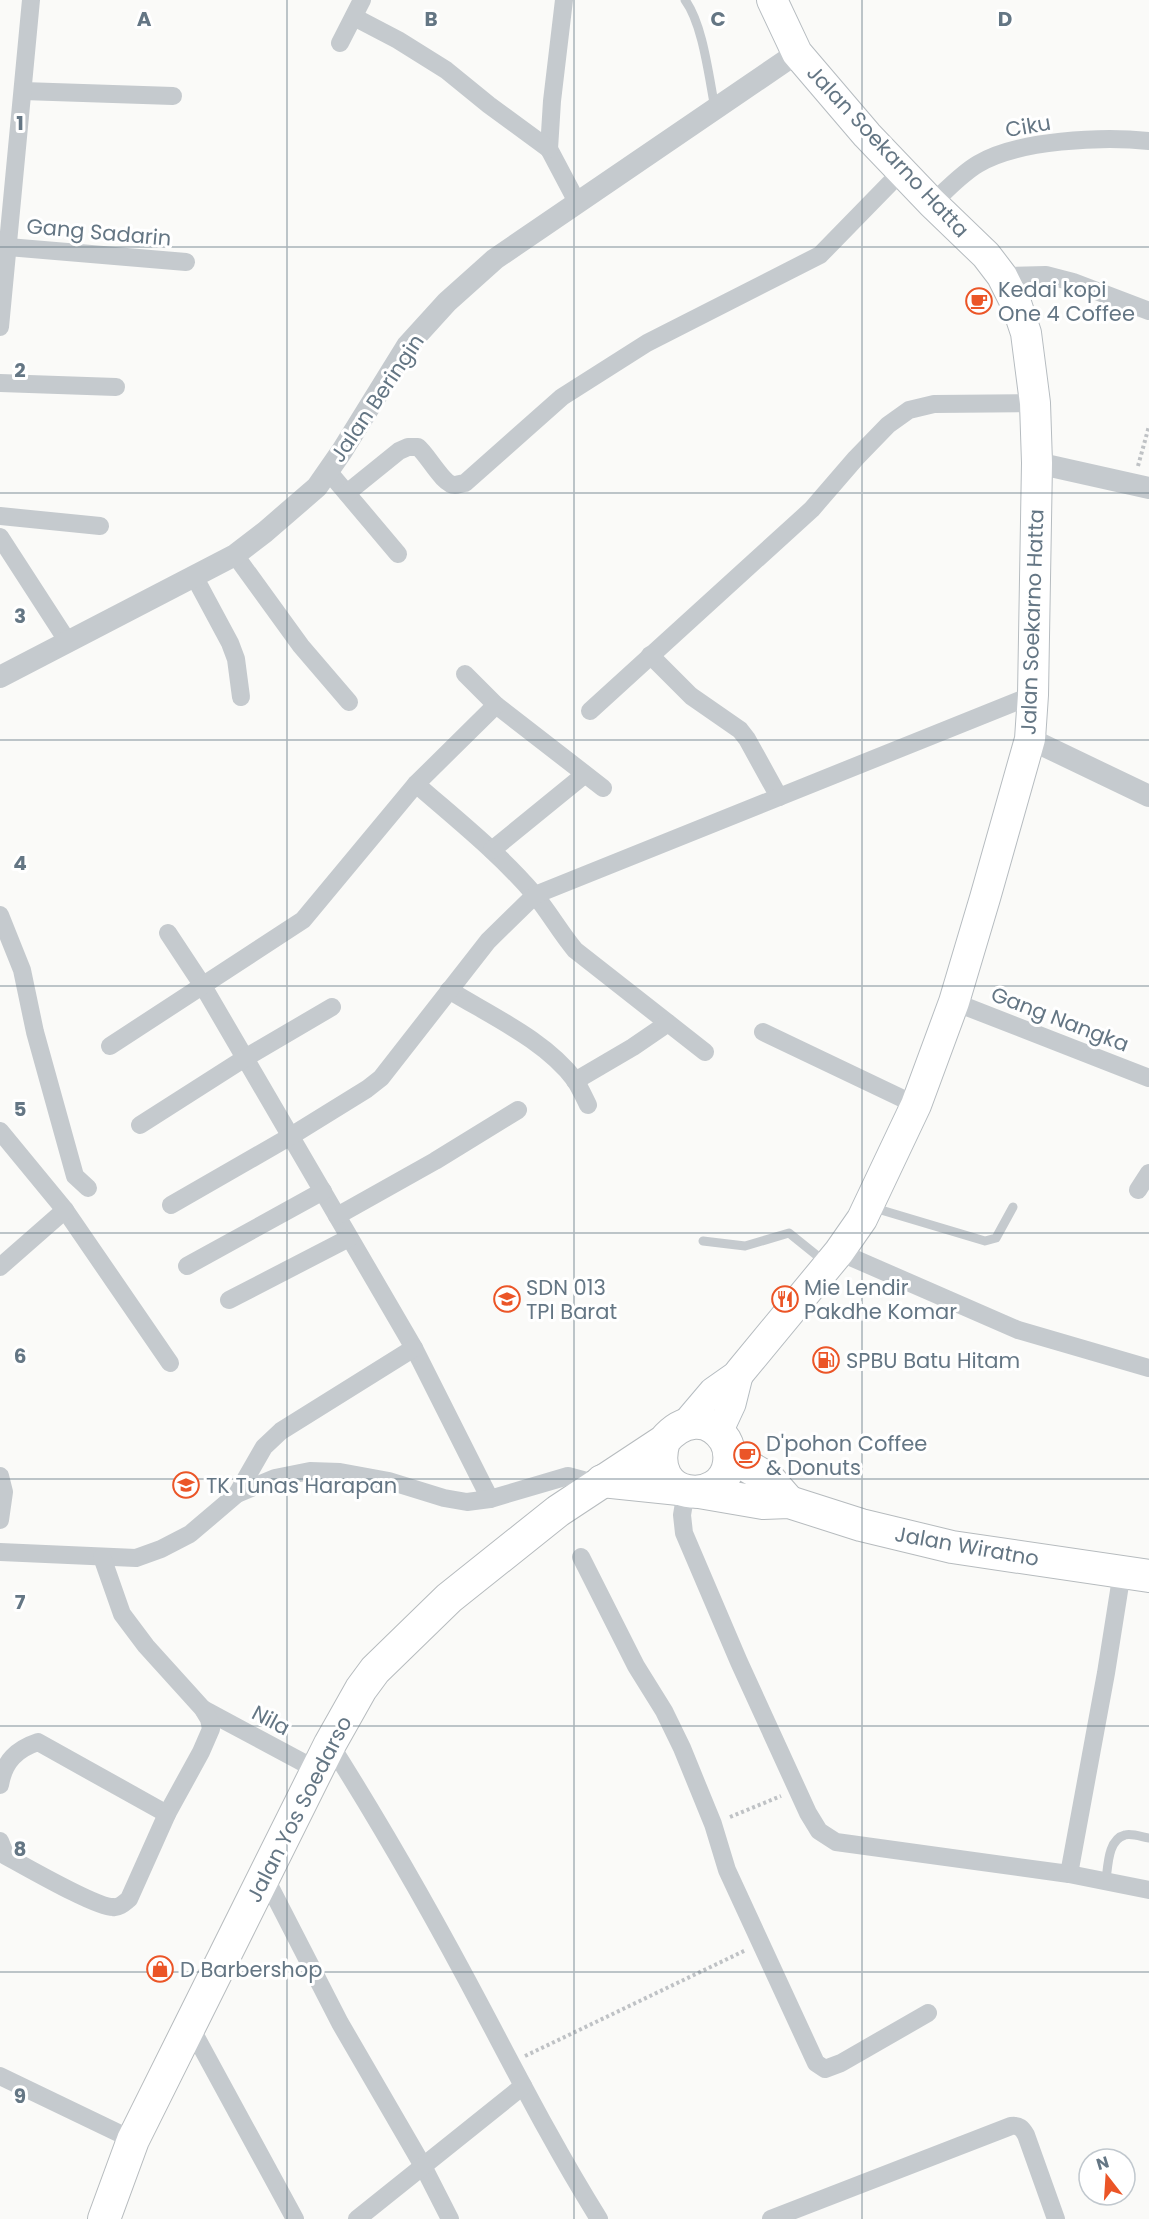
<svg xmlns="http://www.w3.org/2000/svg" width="1149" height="2219" font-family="Poppins,sans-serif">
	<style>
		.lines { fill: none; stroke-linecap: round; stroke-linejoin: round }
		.secondary-casing { stroke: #b5bcc1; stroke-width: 29 }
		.primary-casing { stroke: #b6bcc0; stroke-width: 32 }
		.trunk-casing { stroke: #b6bbbe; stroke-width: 34 }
		.path { stroke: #bfc2c5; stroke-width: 4; stroke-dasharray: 3 3; stroke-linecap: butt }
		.service { stroke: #c5cace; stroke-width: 9 }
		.minor { stroke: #c5cace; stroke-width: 18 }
		.tertiary { stroke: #c5cace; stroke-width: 22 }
		.secondary { stroke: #fff; stroke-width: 27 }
		.primary { stroke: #fff; stroke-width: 30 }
		.trunk { stroke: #fff; stroke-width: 32 }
		.grid { fill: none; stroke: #647684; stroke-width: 1.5; stroke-opacity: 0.55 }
		.labels { text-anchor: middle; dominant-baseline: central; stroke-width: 6; stroke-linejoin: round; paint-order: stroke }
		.street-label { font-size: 21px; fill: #647684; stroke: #fff }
		.poi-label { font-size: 21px; fill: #647684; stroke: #fff; text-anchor: start }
		.grid-label { font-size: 20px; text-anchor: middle; font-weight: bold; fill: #647684; stroke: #fff; stroke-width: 6; stroke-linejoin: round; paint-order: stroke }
	</style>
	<rect width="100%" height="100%" fill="#fafaf8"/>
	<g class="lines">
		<g class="secondary-casing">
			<g id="secondary">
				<path d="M 685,1424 L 713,1391 L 740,1372"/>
				<path d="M 719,1432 L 732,1404 L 740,1372"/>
			</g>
		</g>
		<g class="primary-casing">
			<path id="primary" d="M 740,1372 L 839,1252 L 862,1219 L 916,1105 L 954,1002 L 985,898 L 1030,739 L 1033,695 L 1037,463 L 1035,403 L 1026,333 L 1017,306 L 1002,276 L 986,255 L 932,203 L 867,135 L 797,53 L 772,0"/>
		</g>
		<g class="trunk-casing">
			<g id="trunk">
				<path d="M 730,1456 L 769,1479 L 789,1502"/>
				<path d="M 602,1481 L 679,1489"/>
				<path d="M 699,1492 L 763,1503 L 789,1502 L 861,1525 L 952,1547 L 1149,1576"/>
				<path d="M 104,2219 L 133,2140 L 330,1744 L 361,1689 L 375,1670 L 449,1598 L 558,1511 L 664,1441 C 681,1420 708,1414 725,1440 C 729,1447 730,1455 729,1463 C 723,1507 646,1501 664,1441"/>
			</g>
		</g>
		<g class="path">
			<path d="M 1138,466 L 1149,426"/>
			<path d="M 730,1817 L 781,1796"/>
			<path d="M 525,2056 L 746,1950"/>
		</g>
		<g class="service">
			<path d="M 685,0 C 703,24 709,78 715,108"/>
			<path d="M 871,1207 L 985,1241 L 996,1238 L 1013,1207"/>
			<path d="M 703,1241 L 745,1246 L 789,1233 L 825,1262"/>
			<path d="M 1106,1880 C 1108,1866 1108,1839 1125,1835 C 1132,1833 1142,1837 1149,1838"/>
		</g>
		<g class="minor">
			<path d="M 564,0 L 552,101 L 549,149 L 577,202"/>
			<path d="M 354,17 L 398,40 L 446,70 L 489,105 L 549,149"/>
			<path d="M 340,43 L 362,0"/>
			<path d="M 23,91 L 173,96"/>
			<path d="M 932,203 C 947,190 961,174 978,164 C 1017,140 1103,136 1149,141"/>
			<path d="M 8,247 L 186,262"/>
			<path d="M 1002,276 L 1046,275 L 1073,282 L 1149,311"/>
			<path d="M 0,327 L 31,0"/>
			<path d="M 0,383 L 116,387"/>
			<path d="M 328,471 L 398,554"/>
			<path d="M 347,493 L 399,451 L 408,447 L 418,447 C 428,455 443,485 455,485 C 458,485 461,483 465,483 L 562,397 L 647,343 L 820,255 L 902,171"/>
			<path d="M 0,516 L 100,526"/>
			<path d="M 0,537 L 68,642"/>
			<path d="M 235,555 L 301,646 L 349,702"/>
			<path d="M 194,576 L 230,643 L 236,659 L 241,697"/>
			<path d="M 650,655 L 691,696 L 740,730 L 747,739 L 779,797"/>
			<path d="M 465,674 L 496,705 L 603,788"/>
			<path d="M 590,711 L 812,509 L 856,458 L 888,425 L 909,410 L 934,404 L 1035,403"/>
			<path d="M 416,784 C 456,819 499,853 534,894 C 549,912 560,932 575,950 L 705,1052"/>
			<path d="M 492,850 L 584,775"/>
			<path d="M 0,915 L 22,970 L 35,1032 L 75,1176 L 88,1188"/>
			<path d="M 168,933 L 203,986 L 414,1348 L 490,1499"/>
			<path d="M 449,990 C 491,1016 545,1040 575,1080 C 580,1088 584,1097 588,1105"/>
			<path d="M 954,1002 L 1149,1078"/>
			<path d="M 763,1032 L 916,1105"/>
			<path d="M 110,1046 L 303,920 L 416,784 L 496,705"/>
			<path d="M 575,1081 L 633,1047 L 668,1023"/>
			<path d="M 140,1125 L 245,1058 L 332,1007"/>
			<path d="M 0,1131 L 65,1210 L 170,1363"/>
			<path d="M 1138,1190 L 1149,1173"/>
			<path d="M 171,1205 L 291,1136 L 367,1089 L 381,1078 L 488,941 L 535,895 L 1033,695"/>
			<path d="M 337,1216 L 435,1161 L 518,1110"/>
			<path d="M 839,1252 L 1018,1330 L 1149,1368"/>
			<path d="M 187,1266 L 323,1191"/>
			<path d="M 0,1267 L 65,1210"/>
			<path d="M 229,1300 L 349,1238"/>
			<path d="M 0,1476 L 4,1492 L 0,1520"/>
			<path d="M 686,1491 L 682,1515 L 684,1533 L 739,1662 L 808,1813 L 819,1831 L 836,1842 L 1069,1874 L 1149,1890"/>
			<path d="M 237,1494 L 264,1447 L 281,1431 L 414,1348"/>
			<path d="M 0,1552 L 136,1558 L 161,1549 L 190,1534 L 237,1494 L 275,1478 L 310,1471 L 340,1472 L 389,1481 L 444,1498 L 467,1502 L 490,1499 L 568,1476 L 583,1480 L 591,1487"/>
			<path d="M 581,1557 L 636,1666 L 664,1711 L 682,1748 L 713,1824 L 727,1870 L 816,2063 L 825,2069 L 841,2063 L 928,2013"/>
			<path d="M 203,1709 L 317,1770"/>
			<path d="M 330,1744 C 385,1831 436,1921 484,2012 C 521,2082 557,2152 599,2219"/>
			<path d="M 0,1785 C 4,1761 17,1749 38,1742 L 167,1814"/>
			<path d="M 0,1841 L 6,1856 C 25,1866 95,1907 113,1907 C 119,1908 124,1903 129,1899 L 167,1814 L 201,1752 L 211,1729 L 209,1719 L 203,1709 L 146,1646 L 122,1614 L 102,1557"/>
			<path d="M 1069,1874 L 1106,1673 L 1122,1572"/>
			<path d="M 264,1875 L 340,2023 L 423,2166 L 450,2219"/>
			<path d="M 190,2026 L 295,2219"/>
			<path d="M 0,2076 L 133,2140"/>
			<path d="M 357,2219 L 523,2086"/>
			<path d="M 771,2219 L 1011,2126 C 1019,2125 1022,2128 1026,2135 L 1056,2219"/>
		</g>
		<g class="tertiary">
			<path d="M 1037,463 L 1149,488"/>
			<path d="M 0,677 L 235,555 L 265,532 L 317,487 L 342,451 L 407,346 L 447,302 L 495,259 L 797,53"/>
			<path d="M 1030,739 L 1149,796"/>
		</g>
		<use href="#secondary" class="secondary"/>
		<use href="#primary" class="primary"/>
		<use href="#trunk" class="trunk"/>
	</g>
	<path class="grid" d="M 287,0 L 287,2219M 574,0 L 574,2219M 862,0 L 862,2219M 0,247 L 1149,247M 0,493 L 1149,493M 0,740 L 1149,740M 0,986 L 1149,986M 0,1233 L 1149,1233M 0,1479 L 1149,1479M 0,1726 L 1149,1726M 0,1972 L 1149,1972"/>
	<defs>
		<g id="cafe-ring" transform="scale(1.35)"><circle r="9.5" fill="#fff" stroke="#eb5527" stroke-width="1.5"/><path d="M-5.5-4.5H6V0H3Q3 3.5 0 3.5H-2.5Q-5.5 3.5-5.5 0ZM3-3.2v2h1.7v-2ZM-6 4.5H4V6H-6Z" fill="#eb5527"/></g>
		<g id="school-ring" transform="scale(1.35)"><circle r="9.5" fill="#fff" stroke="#eb5527" stroke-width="1.5"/><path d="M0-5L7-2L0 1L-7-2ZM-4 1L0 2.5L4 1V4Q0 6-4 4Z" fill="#eb5527"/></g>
		<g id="restaurant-ring" transform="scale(1.35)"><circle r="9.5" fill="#fff" stroke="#eb5527" stroke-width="1.5"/><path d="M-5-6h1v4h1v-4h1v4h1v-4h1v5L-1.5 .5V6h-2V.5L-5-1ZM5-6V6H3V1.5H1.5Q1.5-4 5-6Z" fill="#eb5527"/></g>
		<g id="fuel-ring" transform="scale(1.35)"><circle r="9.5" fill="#fff" stroke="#eb5527" stroke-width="1.5"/><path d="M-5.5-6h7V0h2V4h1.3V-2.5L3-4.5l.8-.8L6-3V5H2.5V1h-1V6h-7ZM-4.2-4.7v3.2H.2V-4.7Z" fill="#eb5527"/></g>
		<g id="shop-ring" transform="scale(1.35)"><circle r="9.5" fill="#fff" stroke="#eb5527" stroke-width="1.5"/><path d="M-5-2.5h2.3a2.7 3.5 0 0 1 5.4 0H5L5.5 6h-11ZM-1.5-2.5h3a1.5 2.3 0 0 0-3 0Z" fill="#eb5527"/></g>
	</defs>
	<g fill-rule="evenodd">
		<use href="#cafe-ring" x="979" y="301"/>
		<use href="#school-ring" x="507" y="1299"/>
		<use href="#restaurant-ring" x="785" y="1299"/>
		<use href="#fuel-ring" x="826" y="1360"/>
		<use href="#cafe-ring" x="747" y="1455"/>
		<use href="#school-ring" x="186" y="1485"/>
		<use href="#shop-ring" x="160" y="1969"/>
	</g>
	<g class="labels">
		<g class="street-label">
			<text transform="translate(1028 126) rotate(-10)">Ciku</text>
			<text transform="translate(888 151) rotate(47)">Jalan Soekarno Hatta</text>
			<text transform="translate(99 232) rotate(5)">Gang Sadarin</text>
			<text transform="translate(377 398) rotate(-56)">Jalan Beringin</text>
			<text transform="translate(1032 622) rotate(-88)">Jalan Soekarno Hatta</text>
			<text transform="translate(1060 1019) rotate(21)">Gang Nangka</text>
			<text transform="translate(967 1546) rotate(10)">Jalan Wiratno</text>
			<text transform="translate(271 1720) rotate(28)">Nila</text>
			<text transform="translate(299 1809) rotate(-63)">Jalan Yos Soedarso</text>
		</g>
		<g class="poi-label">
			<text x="998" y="289">Kedai kopi<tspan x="998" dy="24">One 4 Coffee</tspan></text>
			<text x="526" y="1287">SDN 013<tspan x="526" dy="24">TPI Barat</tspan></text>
			<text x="804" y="1287">Mie Lendir<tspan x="804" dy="24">Pakdhe Komar</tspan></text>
			<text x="846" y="1360">SPBU Batu Hitam</text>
			<text x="766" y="1443">D'pohon Coffee<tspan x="766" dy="24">&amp; Donuts</tspan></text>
			<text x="206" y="1485">TK Tunas Harapan</text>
			<text x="180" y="1969">D Barbershop</text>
		</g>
	</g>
	<g class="grid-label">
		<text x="144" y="26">A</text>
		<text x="431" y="26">B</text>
		<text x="718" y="26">C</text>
		<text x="1005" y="26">D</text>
		<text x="20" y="130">1</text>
		<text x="20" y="377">2</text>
		<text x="20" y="623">3</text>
		<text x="20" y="870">4</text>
		<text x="20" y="1116">5</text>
		<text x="20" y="1363">6</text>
		<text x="20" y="1609">7</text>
		<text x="20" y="1856">8</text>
		<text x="20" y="2103">9</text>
	</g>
	<g transform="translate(1107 2177) rotate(343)"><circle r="28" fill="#ffffff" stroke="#c1c8ce" stroke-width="1.5"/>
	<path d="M0-4.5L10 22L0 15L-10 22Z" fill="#eb5527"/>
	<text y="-9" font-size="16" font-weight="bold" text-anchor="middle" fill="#647684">N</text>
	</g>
</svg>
